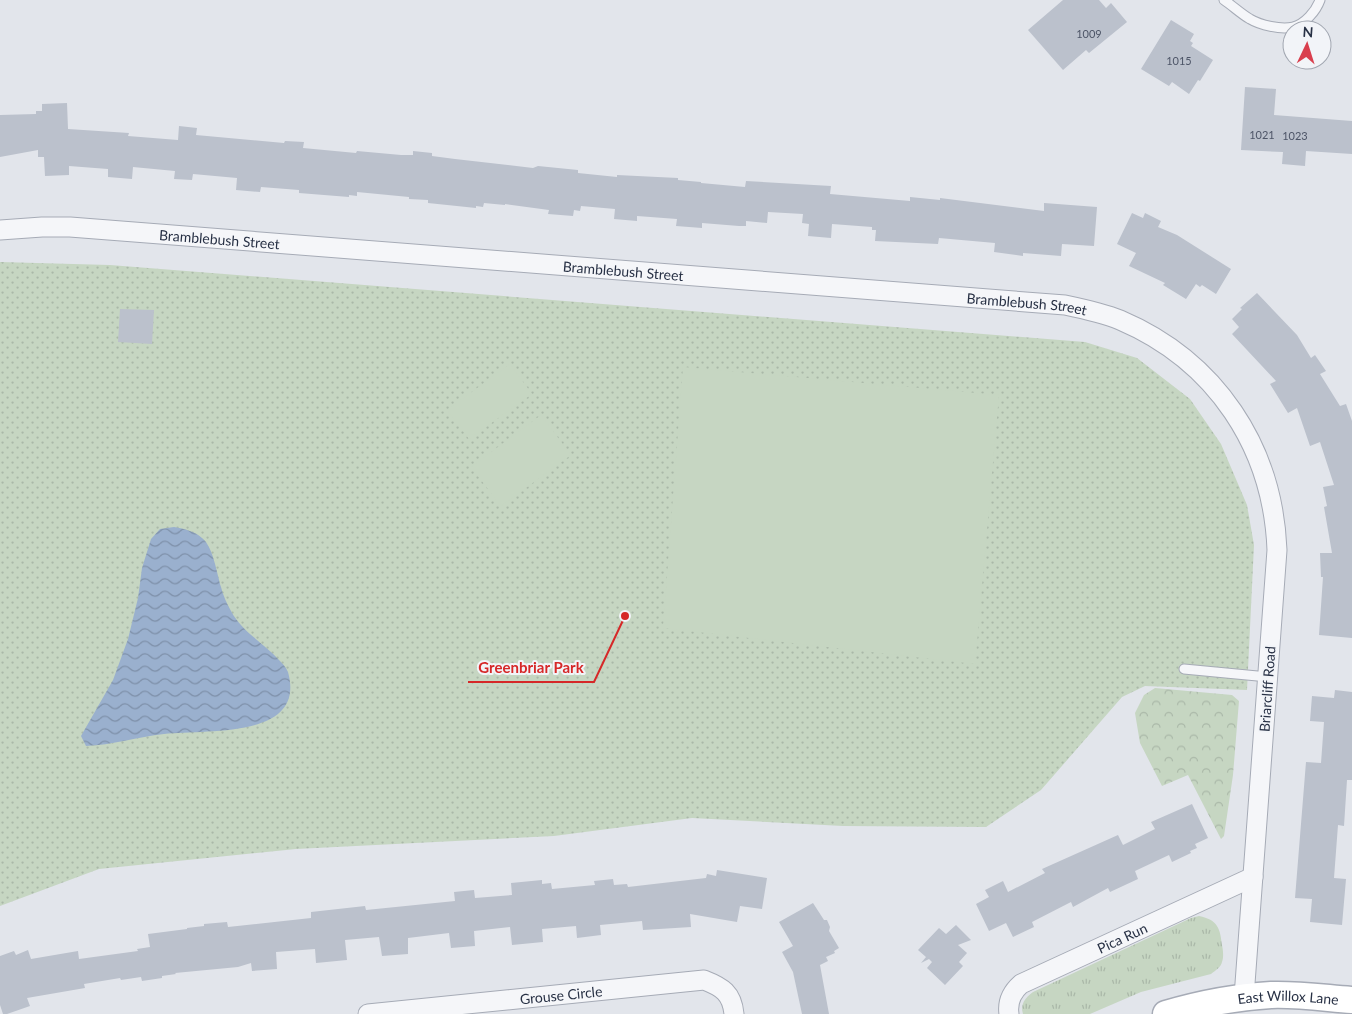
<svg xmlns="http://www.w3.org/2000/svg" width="1352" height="1014" font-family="Lato,sans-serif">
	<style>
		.grass { fill: url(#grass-tufts) }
		.forest { fill: url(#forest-crowns) }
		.park { fill: url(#park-dots) }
		.pitch { fill: #c6d6c2 }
		.water { fill: url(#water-waves) }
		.building { fill: #bbc1cc }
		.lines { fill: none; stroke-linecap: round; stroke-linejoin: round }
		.lane-casing { stroke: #a6abb6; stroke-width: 11 }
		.street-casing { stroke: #a6abb6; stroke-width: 21 }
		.secondary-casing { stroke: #a6abb6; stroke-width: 29 }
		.lane { stroke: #f5f6f9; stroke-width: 9 }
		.street { stroke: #f5f6f9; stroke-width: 19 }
		.secondary { stroke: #fff; stroke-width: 26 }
		.labels { text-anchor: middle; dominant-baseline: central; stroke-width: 4; stroke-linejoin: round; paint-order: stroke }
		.number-label { font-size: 11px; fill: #4d5567 }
		.street-label { font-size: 14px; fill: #283145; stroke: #f2f4f8 }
		.leader { fill: none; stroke: #d62828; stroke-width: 2 }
		.callout-dot { fill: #d62828; stroke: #f2f4f8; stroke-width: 2 }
		.callout-label { font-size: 15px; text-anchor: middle; font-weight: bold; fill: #d62828; stroke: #f2f4f8; stroke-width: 4; stroke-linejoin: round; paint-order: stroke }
	</style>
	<defs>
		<pattern id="grass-tufts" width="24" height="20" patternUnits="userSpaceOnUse" patternTransform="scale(1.25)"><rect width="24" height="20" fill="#c6d6c2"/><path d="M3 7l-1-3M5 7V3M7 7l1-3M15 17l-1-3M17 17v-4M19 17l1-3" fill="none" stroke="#aab8a8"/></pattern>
		<pattern id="forest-crowns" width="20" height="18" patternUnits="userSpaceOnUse" patternTransform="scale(1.25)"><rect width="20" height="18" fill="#c6d6c2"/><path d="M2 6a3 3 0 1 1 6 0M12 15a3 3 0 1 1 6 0" fill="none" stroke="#aab8a8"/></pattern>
		<pattern id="park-dots" width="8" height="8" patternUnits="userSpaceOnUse" patternTransform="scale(1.25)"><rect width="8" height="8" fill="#c6d6c2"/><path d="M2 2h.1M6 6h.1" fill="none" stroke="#aab8a8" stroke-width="1.8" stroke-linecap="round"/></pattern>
		<pattern id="water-waves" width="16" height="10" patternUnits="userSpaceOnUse" patternTransform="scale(1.25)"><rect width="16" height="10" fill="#9ab0ce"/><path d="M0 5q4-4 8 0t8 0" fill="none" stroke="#7e90a9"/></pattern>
	</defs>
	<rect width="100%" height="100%" fill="#e2e5eb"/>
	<path class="grass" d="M 1199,916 C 1218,920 1220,928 1222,945 C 1223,950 1224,957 1222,962 C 1221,967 1216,970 1211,974 L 1141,992 L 1090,1014 L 1023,1014 C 1020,1004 1025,998 1033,992 L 1191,918 Z"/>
	<path class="forest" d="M 1155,688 L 1232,695 L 1239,701 L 1233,775 L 1224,836 L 1221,839 L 1188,775 L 1162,786 L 1140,743 L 1135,713 L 1144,695 Z"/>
	<path class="park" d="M 0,262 L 110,265 L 1085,342 L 1137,358 L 1190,399 L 1221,444 L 1247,505 L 1254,545 L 1247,690 L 1145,686 L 1122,697 L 1041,790 L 986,827 L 843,826 L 692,818 L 554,836 L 296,849 L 99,869 L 0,906 Z"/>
	<g class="pitch">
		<path d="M 510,364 L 532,394 L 469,439 L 447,410 Z"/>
		<path d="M 683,367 L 999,395 L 975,664 L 663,628 Z"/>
		<path d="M 541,415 L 571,455 L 501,506 L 471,467 Z"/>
	</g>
	<path class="water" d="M 174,527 C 185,529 194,531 202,538 C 213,546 217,574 221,587 C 223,595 227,604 231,611 C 242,632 264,643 279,660 C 282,663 286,667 288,672 C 307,740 205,729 164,734 C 138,737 112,745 86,746 L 81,736 L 113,680 L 128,639 L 138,598 L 142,568 L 151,539 L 160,529 Z"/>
	<g class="building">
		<path d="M 1063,0 L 1099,0 L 1106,8 L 1111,3 L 1127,22 L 1089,53 L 1086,50 L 1063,70 L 1028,30 Z"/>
		<path d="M 1171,20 L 1194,34 L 1190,41 L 1193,43 L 1191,46 L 1213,60 L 1200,81 L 1198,80 L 1189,94 L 1172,82 L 1169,86 L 1141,69 Z"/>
		<path d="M 1245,87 L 1276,89 L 1274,115 L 1352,121 L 1352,154 L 1306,151 L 1305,166 L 1282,164 L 1283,152 L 1241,150 Z"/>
		<path d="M 67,103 L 68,129 L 129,133 L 128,136 L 178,140 L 179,126 L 197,128 L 196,135 L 284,143 L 285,141 L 304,142 L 303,148 L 356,153 L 357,151 L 401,155 L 413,155 L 413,151 L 432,153 L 432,156 L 455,159 L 533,168 L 538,166 L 578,170 L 578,173 L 617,177 L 617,175 L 678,178 L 678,180 L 701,182 L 701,183 L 745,187 L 746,181 L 831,186 L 830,194 L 910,201 L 910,197 L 940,200 L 940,198 L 1044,211 L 1044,203 L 1097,207 L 1094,246 L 1062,244 L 1061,256 L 1023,253 L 1023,256 L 994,252 L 995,243 L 939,238 L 938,244 L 875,241 L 876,230 L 872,230 L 872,227 L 832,224 L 831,238 L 808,236 L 809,224 L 802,223 L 803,214 L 768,212 L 767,223 L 746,221 L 746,226 L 739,226 L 702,223 L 702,228 L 676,226 L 677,219 L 637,216 L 637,221 L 614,219 L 615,209 L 581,206 L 580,211 L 574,210 L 573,216 L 548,214 L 549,210 L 505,204 L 505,205 L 484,203 L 483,207 L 476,206 L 476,208 L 428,203 L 428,200 L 409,199 L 409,197 L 357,192 L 357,196 L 349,195 L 349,197 L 299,193 L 299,190 L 261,187 L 260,192 L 236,190 L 237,178 L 193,174 L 192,180 L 174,179 L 175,171 L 133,167 L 132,179 L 108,177 L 108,169 L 69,166 L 69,175 L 45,176 L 44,157 L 38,157 L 38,150 L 0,157 L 0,115 L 36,114 L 36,111 L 42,111 L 42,104 Z"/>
		<path d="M 1132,213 L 1143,218 L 1145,213 L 1161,221 L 1158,227 L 1177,235 L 1231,269 L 1216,294 L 1202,285 L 1200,287 L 1196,284 L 1186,299 L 1163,285 L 1165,283 L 1129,266 L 1136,253 L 1117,244 Z"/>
		<path d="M 1257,293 L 1297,335 L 1311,358 L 1315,355 L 1326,371 L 1320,374 L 1340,406 L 1346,404 L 1352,421 L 1352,638 L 1319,635 L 1323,577 L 1321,577 L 1320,553 L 1332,553 L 1324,507 L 1327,506 L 1323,487 L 1334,485 L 1320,442 L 1310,446 L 1297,408 L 1288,413 L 1270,384 L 1276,381 L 1232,334 L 1239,327 L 1232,319 L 1242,309 L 1240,308 Z"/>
		<path d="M 120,309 L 154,310 L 152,344 L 118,342 Z"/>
		<path d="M 1335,690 L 1352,692 L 1352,780 L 1347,780 L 1344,826 L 1338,825 L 1334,878 L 1346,879 L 1342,925 L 1310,922 L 1312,899 L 1295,898 L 1306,762 L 1321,763 L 1324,722 L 1310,721 L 1312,696 L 1334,698 Z"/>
		<path d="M 1192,804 L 1208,838 L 1195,844 L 1197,848 L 1190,851 L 1191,853 L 1172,862 L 1169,855 L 1135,871 L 1138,879 L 1110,892 L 1108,888 L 1073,907 L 1071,902 L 1032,922 L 1034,927 L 1013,937 L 1006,923 L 989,931 L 976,904 L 989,897 L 985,890 L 1003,881 L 1008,892 L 1045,873 L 1042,869 L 1118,835 L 1123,845 L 1155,829 L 1151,822 Z"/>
		<path d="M 717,870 L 767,878 L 762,909 L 740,906 L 737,922 L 690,914 L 691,927 L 643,930 L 642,921 L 600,925 L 601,935 L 577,938 L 576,926 L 542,929 L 543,942 L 512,945 L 510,927 L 474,931 L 475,946 L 451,948 L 449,933 L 408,938 L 408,954 L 382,956 L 379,937 L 345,940 L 347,960 L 316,963 L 315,949 L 276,952 L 277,969 L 252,971 L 251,963 L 238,967 L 175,973 L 176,974 L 162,976 L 162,978 L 142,981 L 141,977 L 121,980 L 120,978 L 84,984 L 85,988 L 27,998 L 30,1006 L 7,1014 L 3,1014 L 0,1005 L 0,956 L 14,951 L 16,955 L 28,950 L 31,959 L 78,951 L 79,959 L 138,951 L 137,949 L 150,947 L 148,934 L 187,929 L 187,928 L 204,926 L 204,924 L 227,922 L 228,927 L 311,918 L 311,912 L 365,906 L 366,910 L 455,901 L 454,892 L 474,890 L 475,898 L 512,895 L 511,883 L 542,880 L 542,884 L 551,883 L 552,889 L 595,885 L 594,881 L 613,879 L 614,885 L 627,884 L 628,887 L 706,878 L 707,874 L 716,876 Z"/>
		<path d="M 813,903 L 824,920 L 827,920 L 830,927 L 829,931 L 839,948 L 834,951 L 835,953 L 826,957 L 828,961 L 820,965 L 829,1014 L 802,1014 L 793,972 L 782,952 L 793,946 L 779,922 Z"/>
		<path d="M 956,925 L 971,940 L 958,945 L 967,953 L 959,962 L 963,966 L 945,985 L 927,968 L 932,962 L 929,959 L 921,963 L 926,957 L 918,950 L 939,928 L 946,934 Z"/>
	</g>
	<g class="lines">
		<g class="lane-casing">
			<g id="lane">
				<path d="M 1224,0 C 1233,6 1241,14 1250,19 C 1260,25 1281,30 1293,27 C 1305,24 1316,11 1320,0"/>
				<path d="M 1184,669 L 1268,677"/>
			</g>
		</g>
		<g class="street-casing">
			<g id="street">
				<path id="s1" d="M 0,230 L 42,227 L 70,227 L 1065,305 C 1084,309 1103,313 1120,320 C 1216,361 1273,447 1277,550 L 1244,997"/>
				<path id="s2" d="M 368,1014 L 704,980 C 722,987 732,993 734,1014"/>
				<path id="s3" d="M 1009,1014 C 1007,1001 1012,992 1021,984 L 1253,877"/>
			</g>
		</g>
		<g class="secondary-casing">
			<g id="secondary">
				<path id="s4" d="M 1166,1014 C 1200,1004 1236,997 1271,995 C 1298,994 1325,998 1352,1000"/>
			</g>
		</g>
		<use href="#lane" class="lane"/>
		<use href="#street" class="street"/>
		<use href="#secondary" class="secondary"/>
	</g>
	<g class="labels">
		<g class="number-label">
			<text x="1089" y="33">1009</text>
			<text x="1179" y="60">1015</text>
			<text x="1262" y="134">1021</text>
			<text x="1295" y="135">1023</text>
		</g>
		<g class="street-label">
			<text stroke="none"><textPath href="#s1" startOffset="220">Bramblebush Street</textPath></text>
			<text stroke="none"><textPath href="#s1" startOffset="625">Bramblebush Street</textPath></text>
			<text stroke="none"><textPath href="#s1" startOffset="1030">Bramblebush Street</textPath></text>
			<text transform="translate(1267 689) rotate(-86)">Briarcliff Road</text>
			<text stroke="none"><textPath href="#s3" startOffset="145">Pica Run</textPath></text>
			<text stroke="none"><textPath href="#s2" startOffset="194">Grouse Circle</textPath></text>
			<text stroke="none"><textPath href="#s4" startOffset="124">East Willox Lane</textPath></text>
		</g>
	</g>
	<path class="leader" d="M625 616L594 682H468"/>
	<circle class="callout-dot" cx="625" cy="616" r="5"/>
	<g class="callout-label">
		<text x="531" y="673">Greenbriar Park</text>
	</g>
	<g transform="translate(1307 45) rotate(4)"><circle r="24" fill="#f2f4f8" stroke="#a1a6b0"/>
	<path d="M0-4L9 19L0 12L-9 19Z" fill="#d93e4d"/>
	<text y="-8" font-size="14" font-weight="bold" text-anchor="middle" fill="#283145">N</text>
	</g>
</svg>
